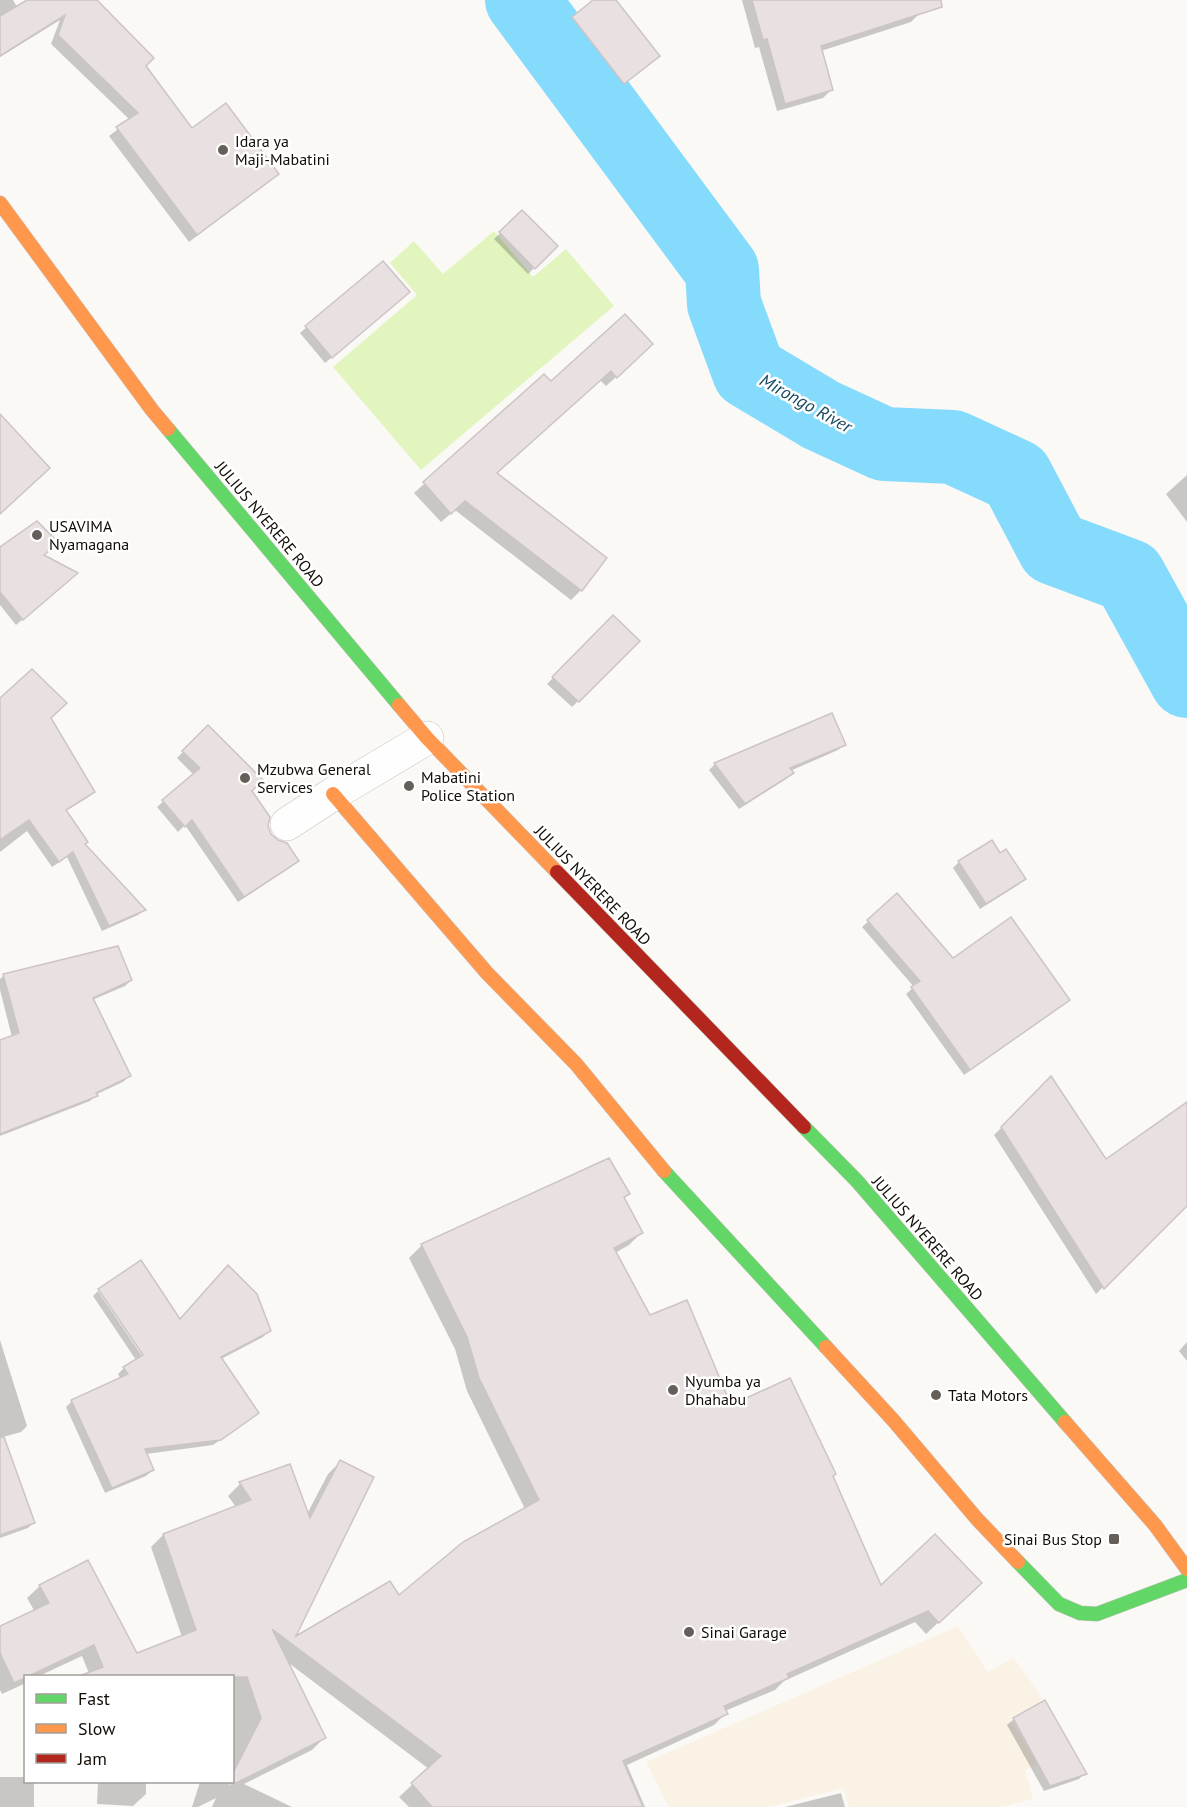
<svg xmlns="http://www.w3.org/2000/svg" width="1187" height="1807" font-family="'PT Sans',sans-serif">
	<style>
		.built { fill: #fbf2e6 }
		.green { fill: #e2f5bf }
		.shadow { fill: #0003 }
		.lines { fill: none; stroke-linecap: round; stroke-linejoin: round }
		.river { stroke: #85dbfc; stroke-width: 74 }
		.building { fill: #e9e0e1; stroke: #ccc4c5; stroke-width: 1.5 }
		.street-casing { stroke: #c6c1bc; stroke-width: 34 }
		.fast-casing { stroke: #c6c1bc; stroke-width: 15 }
		.slow-casing { stroke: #c6c1bc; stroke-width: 15 }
		.jam-casing { stroke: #c6c1bc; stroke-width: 15 }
		.street { stroke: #fefefe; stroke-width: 33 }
		.fast { stroke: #63d668; stroke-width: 14 }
		.slow { stroke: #ff974d; stroke-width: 14 }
		.jam { stroke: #b3261e; stroke-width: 14 }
		.poi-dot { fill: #646059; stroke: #fff; stroke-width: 2 }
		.labels { text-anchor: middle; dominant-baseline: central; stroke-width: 5; stroke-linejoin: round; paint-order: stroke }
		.poi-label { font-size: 16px; fill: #130d05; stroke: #fff; text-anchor: start }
		.street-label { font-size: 16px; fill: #130d05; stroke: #fff }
		.water-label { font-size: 18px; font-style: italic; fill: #184b5f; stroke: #fff }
	</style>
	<rect width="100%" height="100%" fill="#fbf9f6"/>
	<path class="built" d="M 958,1626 L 988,1672 L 1014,1658 L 1043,1699 L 1011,1721 L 1037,1762 L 1025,1771 L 1033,1799 L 1001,1807 L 849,1807 L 843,1788 L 770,1807 L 669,1807 L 646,1762 Z"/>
	<path class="green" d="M 494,231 L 533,277 L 566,249 L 614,306 L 421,470 L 333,367 L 417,295 L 390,263 L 414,241 L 443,274 Z"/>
	<g class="shadow">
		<path d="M 0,0 L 13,0 L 17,7 L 30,0 L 95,0 L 192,130 L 277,174 L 269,182 L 189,242 L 109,136 L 130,120 L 51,44 L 60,20 L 0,57 Z"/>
		<path d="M 595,0 L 614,0 L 658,56 L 618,89 L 567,24 Z"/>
		<path d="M 742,0 L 915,0 L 920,13 L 911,22 L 821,51 L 832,89 L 823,98 L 777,111 L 759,47 L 755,48 Z"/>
		<path d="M 522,212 L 556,246 L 528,274 L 494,239 Z"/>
		<path d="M 382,263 L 402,298 L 325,363 L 300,333 Z"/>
		<path d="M 642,354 L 606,386 L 600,380 L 496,473 L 605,558 L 581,590 L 571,600 L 455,510 L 441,522 L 414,493 L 544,376 L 551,384 Z"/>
		<path d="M 1187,475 L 1187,522 L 1166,494 Z"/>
		<path d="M 0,549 L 42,556 L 70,579 L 16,625 L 0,605 Z"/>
		<path d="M 613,617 L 638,641 L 572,707 L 547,684 Z"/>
		<path d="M 0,700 L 93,792 L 87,798 L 65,811 L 83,844 L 144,910 L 138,915 L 102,931 L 67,857 L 52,867 L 27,831 L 0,852 Z"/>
		<path d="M 208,727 L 250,791 L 270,835 L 297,861 L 291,867 L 238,902 L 185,825 L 178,832 L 157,807 L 194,775 L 177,758 Z"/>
		<path d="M 844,744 L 838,750 L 790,771 L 792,773 L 786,779 L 739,809 L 709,770 L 715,764 Z"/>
		<path d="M 1000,855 L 1024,879 L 1018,885 L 980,909 L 953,868 L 959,862 Z"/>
		<path d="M 897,896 L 952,960 L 1068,1000 L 1062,1006 L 964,1075 L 906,994 L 914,987 L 862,927 Z"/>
		<path d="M 4,975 L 131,980 L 125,986 L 92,1000 L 129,1076 L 123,1082 L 97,1094 L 90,1101 L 0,1136 L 0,1042 L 12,1037 L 0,990 L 0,979 Z"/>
		<path d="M 1051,1079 L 1105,1161 L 1187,1104 L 1187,1204 L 1096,1294 L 994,1135 Z"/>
		<path d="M 608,1160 L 628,1193 L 623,1199 L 641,1233 L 629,1245 L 615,1253 L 649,1317 L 730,1407 L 831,1477 L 881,1587 L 968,1595 L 926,1634 L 915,1622 L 784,1681 L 775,1690 L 725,1711 L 726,1713 L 714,1725 L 627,1765 L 645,1807 L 409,1807 L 399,1797 L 429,1769 L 286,1661 L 324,1738 L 312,1750 L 244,1784 L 292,1807 L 212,1807 L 216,1798 L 198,1807 L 192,1807 L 200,1782 L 232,1782 L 232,1676 L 90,1676 L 82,1656 L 39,1676 L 26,1676 L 26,1683 L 2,1694 L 0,1690 L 0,1628 L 35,1612 L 27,1598 L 40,1586 L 87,1562 L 136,1655 L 182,1637 L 151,1547 L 163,1535 L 236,1507 L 228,1496 L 240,1484 L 289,1466 L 307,1514 L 328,1474 L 340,1462 L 293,1640 L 399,1598 L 525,1509 L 467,1391 L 455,1349 L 409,1258 L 422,1245 Z"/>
		<path d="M 98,1291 L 146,1362 L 179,1321 L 269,1331 L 263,1337 L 221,1359 L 257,1413 L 251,1419 L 213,1445 L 146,1454 L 153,1470 L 146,1476 L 105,1493 L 66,1407 L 72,1401 L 121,1379 L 118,1374 L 124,1368 L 136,1360 L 93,1296 Z"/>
		<path d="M 0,1340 L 27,1426 L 21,1432 L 3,1437 L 34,1522 L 28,1528 L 0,1538 Z"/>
		<path d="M 1187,1342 L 1187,1361 L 1179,1351 Z"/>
		<path d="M 1045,1702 L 1085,1773 L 1079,1779 L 1044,1791 L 1007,1725 L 1014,1719 Z"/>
		<path d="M 0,1777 L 26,1777 L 26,1782 L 34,1782 L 34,1807 L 0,1807 Z"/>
		<path d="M 98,1782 L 146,1782 L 146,1794 L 133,1806 L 97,1804 Z"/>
		<path d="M 841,1793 L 845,1807 L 785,1807 Z"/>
	</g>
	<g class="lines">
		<path class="river" d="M 522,0 L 722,270 L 724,304 L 749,372 L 821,415 L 884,444 L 953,447 L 1016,476 L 1054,548 L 1129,576 L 1187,681"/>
	</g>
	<g class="building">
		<path d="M 27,0 L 97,0 L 154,58 L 146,66 L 192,128 L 226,103 L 279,174 L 197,235 L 116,127 L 138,113 L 58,35 L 65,15 L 0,56 L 0,16 Z"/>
		<path d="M 593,0 L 616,0 L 660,56 L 624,84 L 572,17 Z"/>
		<path d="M 752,0 L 941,0 L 942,7 L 821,46 L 833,90 L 785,104 L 767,39 L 763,40 Z"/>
		<path d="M 522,210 L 558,246 L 535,269 L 499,232 Z"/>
		<path d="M 383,261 L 410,292 L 332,358 L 305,326 Z"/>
		<path d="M 625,314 L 653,344 L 617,378 L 611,371 L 497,473 L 607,558 L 582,591 L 465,501 L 451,514 L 423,482 L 544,374 L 551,381 Z"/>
		<path d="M 0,414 L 50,468 L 0,514 Z"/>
		<path d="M 37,521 L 59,543 L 44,555 L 78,573 L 23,620 L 0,592 L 0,547 Z"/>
		<path d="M 613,615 L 640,641 L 579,702 L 552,677 Z"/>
		<path d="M 32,669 L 67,703 L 51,718 L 95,792 L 66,810 L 88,842 L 85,844 L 146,910 L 109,926 L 73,852 L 59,862 L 29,820 L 0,840 L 0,698 Z"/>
		<path d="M 832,713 L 846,745 L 790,768 L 794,773 L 745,804 L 714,763 Z"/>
		<path d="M 208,725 L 263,780 L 252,791 L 270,817 L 268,826 L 271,834 L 278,840 L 287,843 L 299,861 L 244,897 L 192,820 L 185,827 L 162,800 L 200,768 L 182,751 Z"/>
		<path d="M 992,840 L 1000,853 L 1006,849 L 1026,879 L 986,904 L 958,861 Z"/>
		<path d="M 897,893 L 953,958 L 1011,917 L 1070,1000 L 970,1070 L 911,987 L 920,981 L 867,920 Z"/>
		<path d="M 118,946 L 132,980 L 93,998 L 131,1076 L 96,1093 L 98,1096 L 0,1134 L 0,1040 L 19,1033 L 3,974 Z"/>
		<path d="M 1051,1076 L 1106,1159 L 1187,1102 L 1187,1206 L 1104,1289 L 1001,1127 Z"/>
		<path d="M 609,1158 L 630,1194 L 624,1197 L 643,1233 L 614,1248 L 650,1315 L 687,1300 L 731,1405 L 790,1378 L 836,1474 L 833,1476 L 881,1585 L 935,1534 L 982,1583 L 939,1623 L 928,1611 L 787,1674 L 789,1678 L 724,1706 L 728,1714 L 623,1761 L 643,1807 L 432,1807 L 411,1783 L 441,1756 L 272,1629 L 326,1738 L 226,1788 L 230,1782 L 232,1782 L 232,1775 L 261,1718 L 247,1677 L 83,1677 L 82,1675 L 103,1667 L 94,1645 L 14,1683 L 0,1653 L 0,1626 L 49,1603 L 39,1585 L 88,1560 L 137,1653 L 196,1630 L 163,1534 L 251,1500 L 239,1482 L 290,1464 L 310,1518 L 340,1460 L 374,1477 L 296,1636 L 390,1581 L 399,1595 L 463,1542 L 539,1500 L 479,1378 L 467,1337 L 421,1244 Z"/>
		<path d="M 141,1260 L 180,1319 L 228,1265 L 257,1294 L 271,1331 L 221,1357 L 259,1413 L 221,1440 L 145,1449 L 154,1470 L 112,1488 L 71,1400 L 128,1374 L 123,1367 L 143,1355 L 98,1289 Z"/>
		<path d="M 0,1437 L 4,1437 L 35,1523 L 0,1535 Z"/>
		<path d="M 1045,1700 L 1087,1774 L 1050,1786 L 1013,1718 Z"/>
	</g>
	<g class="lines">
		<g class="street-casing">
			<path id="street" d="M 287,824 L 333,794 L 427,738"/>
		</g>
		<g class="fast-casing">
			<g id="fast">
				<path d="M 168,429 L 399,705"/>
				<path d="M 804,1127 L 857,1181 L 1065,1422"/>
				<path d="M 664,1171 L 826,1347"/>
				<path d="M 1018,1562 L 1059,1604 L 1080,1613 L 1097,1614 L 1187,1580"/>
			</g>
		</g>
		<g class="slow-casing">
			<g id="slow">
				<path d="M 0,203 L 152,410 L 168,429"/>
				<path d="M 399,705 L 427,738 L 557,872"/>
				<path d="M 333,794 L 487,973 L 576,1064 L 664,1171"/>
				<path d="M 826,1347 L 893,1420 L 977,1519 L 1018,1562"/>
				<path d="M 1065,1422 L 1155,1525 L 1187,1569"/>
			</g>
		</g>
		<g class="jam-casing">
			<path id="jam" d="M 557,872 L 804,1127"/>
		</g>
		<use href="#street" class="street"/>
		<use href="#fast" class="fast"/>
		<use href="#slow" class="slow"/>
		<use href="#jam" class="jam"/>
	</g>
	<g class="poi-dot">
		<circle cx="223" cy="150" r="6"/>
		<circle cx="37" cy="535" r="6"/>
		<circle cx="245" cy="778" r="6"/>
		<circle cx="409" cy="786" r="6"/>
		<circle cx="673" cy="1390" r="6"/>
		<circle cx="936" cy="1395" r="6"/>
		<rect x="1108" y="1533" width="12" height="12" rx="3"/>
		<circle cx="689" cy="1632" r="6"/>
	</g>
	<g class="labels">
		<g class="poi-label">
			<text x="235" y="141">Idara ya<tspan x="235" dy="18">Maji-Mabatini</tspan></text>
			<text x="49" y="526">USAVIMA<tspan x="49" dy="18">Nyamagana</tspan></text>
			<text x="257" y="769">Mzubwa General<tspan x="257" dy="18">Services</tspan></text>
			<text x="421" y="777">Mabatini<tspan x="421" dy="18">Police Station</tspan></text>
			<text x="685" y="1381">Nyumba ya<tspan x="685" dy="18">Dhahabu</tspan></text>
			<text x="948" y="1395">Tata Motors</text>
			<text x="1102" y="1539" text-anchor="end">Sinai Bus Stop</text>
			<text x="701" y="1632">Sinai Garage</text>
		</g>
		<g class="street-label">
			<text transform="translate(270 524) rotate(50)">JULIUS NYERERE ROAD</text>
			<text transform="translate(593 885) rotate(46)">JULIUS NYERERE ROAD</text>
			<text transform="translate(928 1238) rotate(49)">JULIUS NYERERE ROAD</text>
		</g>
		<g class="water-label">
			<text transform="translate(806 403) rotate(29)">Mirongo River</text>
		</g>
	</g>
	<rect x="24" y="1675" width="210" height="108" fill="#ffffff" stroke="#a19e9b" stroke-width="1.5"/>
	<rect x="36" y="1694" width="30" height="9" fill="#63d668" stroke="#a19e9b" stroke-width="1.5"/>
	<text x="78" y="1705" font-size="18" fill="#130d05">Fast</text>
	<rect x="36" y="1724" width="30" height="9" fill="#ff974d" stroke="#a19e9b" stroke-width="1.5"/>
	<text x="78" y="1735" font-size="18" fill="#130d05">Slow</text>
	<rect x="36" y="1754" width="30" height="9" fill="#b3261e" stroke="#a19e9b" stroke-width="1.5"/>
	<text x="78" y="1765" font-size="18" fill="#130d05">Jam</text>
</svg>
